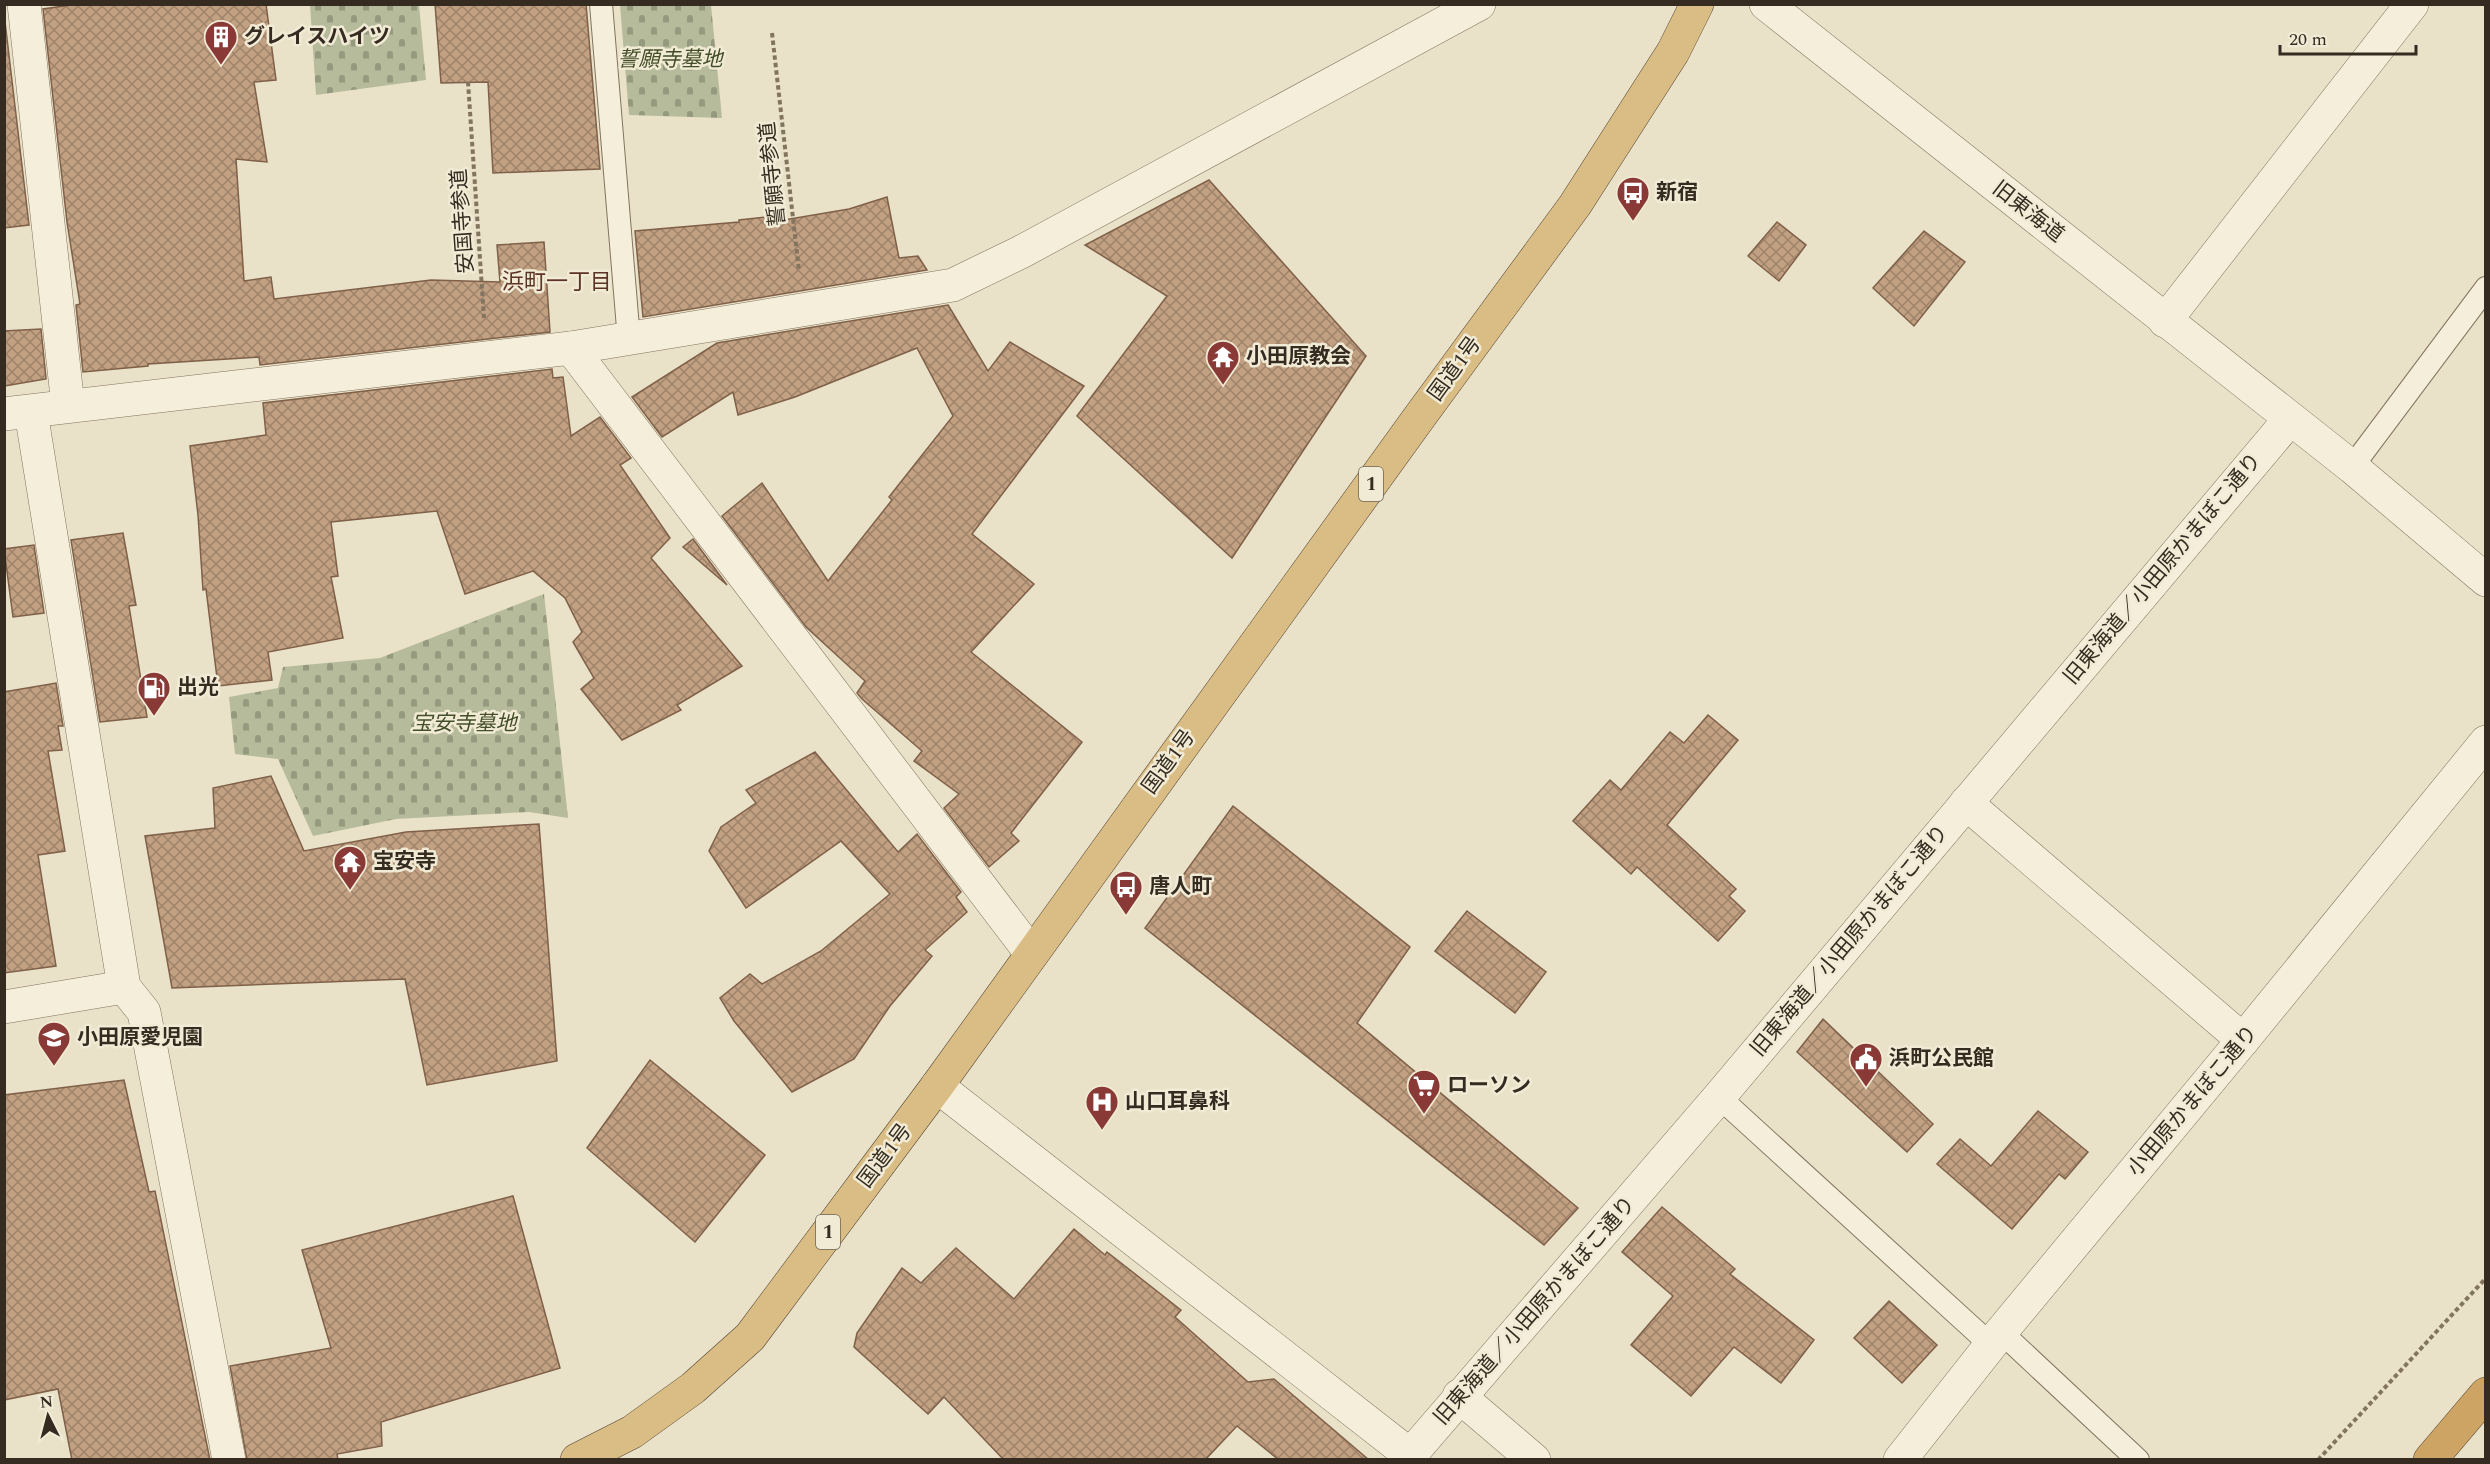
<svg xmlns="http://www.w3.org/2000/svg" width="2490" height="1464" font-family="Spectral,'Noto Sans JP',serif">
	<style>
		.cemetery { fill: url(#cemetery-stones) }
		.building { fill: url(#building-cross-hatch); stroke: #7f6048; stroke-width: 1.5 }
		.lines { fill: none; stroke-linecap: round; stroke-linejoin: round }
		.service-casing { stroke: #83745f; stroke-width: 24 }
		.minor-casing { stroke: #83745f; stroke-width: 34 }
		.tertiary-casing { stroke: #83745f; stroke-width: 34 }
		.trunk-casing { stroke: #514232; stroke-width: 34 }
		.motorway-casing { stroke: #514232; stroke-width: 34 }
		.path { stroke: #83745f; stroke-width: 4; stroke-dasharray: 4.5 3; stroke-linecap: butt }
		.service { stroke: #f5eeda; stroke-width: 22 }
		.minor { stroke: #f5eeda; stroke-width: 33 }
		.tertiary { stroke: #f5eeda; stroke-width: 33 }
		.trunk { stroke: #dabd84; stroke-width: 33 }
		.motorway { stroke: #cda463; stroke-width: 33 }
		.labels { text-anchor: middle; dominant-baseline: central; stroke-width: 5; stroke-linejoin: round; paint-order: stroke }
		.shield { fill: #f1ebd6; stroke: #6d6557; stroke-width: 1.5 }
		.shield-label { font-size: 20px; font-weight: bold; fill: #352b21 }
		.poi-label { font-size: 21px; font-weight: bold; fill: #352b21; stroke: #f1ebd6; text-anchor: start }
		.park-label { font-size: 21px; font-style: italic; fill: #444f2a; stroke: #f1ebd6 }
		.street-label { font-size: 21px; fill: #352b21; stroke: #f1ebd6 }
		.neighbourhood-label { font-size: 22px; fill: #5c3325; stroke: #f1ebd6 }
	</style>
	<defs>
		<pattern id="cemetery-stones" width="16" height="16" patternUnits="userSpaceOnUse" patternTransform="scale(1.5)"><rect width="16" height="16" fill="#b6bc9b"/><path d="M2 7V4a2 2 0 0 1 4 0v3zM10 15v-3a2 2 0 0 1 4 0v3z" fill="#95997e"/></pattern>
		<pattern id="building-cross-hatch" width="8" height="8" patternUnits="userSpaceOnUse" patternTransform="scale(1.5)"><rect width="8" height="8" fill="#c2a082"/><path d="M0 0l8 8M0 8l8-8" fill="none" stroke="#9e836a"/></pattern>
	</defs>
	<rect width="100%" height="100%" fill="#e9e1c8"/>
	<g class="cemetery">
		<path d="M 310,5 L 419,5 L 426,80 L 316,95 Z"/>
		<path d="M 620,5 L 711,5 L 722,118 L 629,115 Z"/>
		<path d="M 544,594 L 568,818 L 529,812 L 396,819 L 313,836 L 278,759 L 235,754 L 229,697 L 278,688 L 283,667 L 380,658 Z"/>
	</g>
	<g class="building">
		<path d="M 78,4 L 266,4 L 276,80 L 254,82 L 267,162 L 236,159 L 244,281 L 271,277 L 274,299 L 431,280 L 500,282 L 497,245 L 544,242 L 550,332 L 260,365 L 259,357 L 148,364 L 148,366 L 83,372 L 76,305 L 80,304 L 67,222 L 43,9 Z"/>
		<path d="M 435,4 L 586,4 L 600,169 L 493,173 L 488,82 L 441,83 Z"/>
		<path d="M 4,13 L 29,225 L 4,228 Z"/>
		<path d="M 1209,180 L 1366,356 L 1232,558 L 1077,416 L 1167,296 L 1085,245 Z"/>
		<path d="M 887,197 L 899,258 L 918,256 L 927,270 L 643,317 L 635,231 L 739,222 L 739,220 L 777,216 L 778,221 L 849,209 Z"/>
		<path d="M 1777,222 L 1806,245 L 1779,281 L 1748,256 Z"/>
		<path d="M 1924,231 L 1965,262 L 1914,326 L 1873,288 Z"/>
		<path d="M 948,305 L 988,371 L 1010,342 L 1084,386 L 972,534 L 1034,584 L 971,652 L 1082,742 L 1011,833 L 1019,841 L 989,867 L 944,808 L 959,794 L 914,761 L 922,751 L 862,699 L 857,693 L 865,681 L 806,627 L 722,516 L 762,483 L 828,581 L 892,500 L 889,497 L 953,416 L 917,348 L 795,397 L 738,415 L 733,392 L 662,437 L 632,397 L 717,343 Z"/>
		<path d="M 41,329 L 46,379 L 4,386 L 4,331 Z"/>
		<path d="M 552,369 L 553,378 L 563,377 L 571,436 L 600,417 L 631,458 L 620,465 L 670,538 L 651,558 L 742,666 L 677,705 L 681,710 L 622,740 L 581,689 L 594,678 L 573,642 L 582,632 L 565,598 L 533,571 L 465,594 L 437,511 L 331,522 L 338,576 L 331,577 L 343,638 L 268,652 L 272,680 L 218,686 L 206,589 L 203,590 L 198,515 L 190,446 L 266,435 L 263,403 Z"/>
		<path d="M 123,533 L 136,605 L 129,606 L 147,717 L 100,722 L 71,540 Z"/>
		<path d="M 693,539 L 727,585 L 683,547 Z"/>
		<path d="M 34,545 L 44,613 L 13,617 L 4,549 Z"/>
		<path d="M 56,683 L 63,726 L 58,726 L 62,750 L 48,751 L 65,851 L 38,855 L 56,966 L 4,973 L 4,692 Z"/>
		<path d="M 1708,715 L 1738,740 L 1667,825 L 1736,889 L 1729,896 L 1745,911 L 1718,941 L 1637,867 L 1631,874 L 1573,821 L 1610,780 L 1621,790 L 1670,732 L 1684,743 Z"/>
		<path d="M 815,752 L 898,852 L 917,834 L 961,892 L 956,897 L 967,912 L 925,950 L 932,956 L 890,1006 L 854,1059 L 792,1092 L 734,1021 L 720,998 L 750,974 L 762,984 L 821,951 L 890,894 L 841,841 L 746,908 L 709,851 L 721,827 L 756,803 L 746,790 Z"/>
		<path d="M 271,776 L 304,851 L 406,832 L 539,824 L 557,1061 L 427,1085 L 405,979 L 172,988 L 145,836 L 215,828 L 213,788 Z"/>
		<path d="M 1233,806 L 1410,947 L 1357,1023 L 1578,1208 L 1544,1245 L 1145,928 Z"/>
		<path d="M 1467,911 L 1546,972 L 1515,1013 L 1435,951 Z"/>
		<path d="M 1823,1019 L 1933,1124 L 1907,1152 L 1797,1052 Z"/>
		<path d="M 650,1060 L 765,1155 L 695,1242 L 587,1148 Z"/>
		<path d="M 124,1080 L 149,1192 L 155,1191 L 210,1460 L 72,1460 L 58,1389 L 4,1400 L 4,1095 Z"/>
		<path d="M 2038,1111 L 2088,1152 L 2065,1179 L 2059,1174 L 2012,1229 L 1937,1164 L 1960,1139 L 1991,1166 Z"/>
		<path d="M 513,1196 L 560,1368 L 381,1422 L 382,1446 L 337,1454 L 338,1460 L 247,1460 L 230,1366 L 331,1348 L 302,1250 Z"/>
		<path d="M 1662,1207 L 1735,1269 L 1730,1274 L 1814,1340 L 1781,1383 L 1734,1347 L 1691,1396 L 1631,1345 L 1673,1296 L 1622,1252 Z"/>
		<path d="M 1074,1229 L 1105,1255 L 1107,1252 L 1181,1310 L 1175,1317 L 1248,1382 L 1274,1379 L 1369,1460 L 1279,1460 L 1237,1426 L 1205,1460 L 1004,1460 L 944,1397 L 928,1414 L 854,1347 L 857,1333 L 902,1268 L 921,1283 L 956,1248 L 1014,1299 Z"/>
		<path d="M 1889,1301 L 1937,1345 L 1902,1383 L 1854,1338 Z"/>
	</g>
	<g class="lines">
		<g class="service-casing">
			<g id="service">
				<path d="M 601,4 L 629,340"/>
				<path d="M 2352,467 L 2486,288"/>
				<path d="M 1719,1097 L 1991,1345"/>
				<path d="M 2001,1332 L 2138,1460"/>
			</g>
		</g>
		<g class="minor-casing">
			<g id="minor">
				<path d="M 24,4 L 68,406"/>
				<path d="M 2165,321 L 2412,4"/>
				<path d="M 31,412 L 124,987 L 144,1012 L 229,1460"/>
				<path d="M 1966,803 L 2243,1040"/>
				<path d="M 1031,953 L 571,348 L 953,285 L 1021,252 L 1479,4"/>
				<path d="M 4,1007 L 124,987"/>
				<path d="M 937,1086 L 1410,1455"/>
				<path d="M 1459,1396 L 1534,1460"/>
				<path d="M 1900,1460 L 2001,1332 L 2243,1040 L 2486,742"/>
			</g>
		</g>
		<g class="tertiary-casing">
			<g id="tertiary">
				<path d="M 1766,4 L 2352,467 L 2486,580"/>
				<path d="M 4,414 L 571,348"/>
				<path d="M 1406,1460 L 1719,1097 L 2290,419"/>
			</g>
		</g>
		<g class="trunk-casing">
			<path id="trunk" d="M 577,1460 L 632,1432 L 693,1388 L 750,1337 L 937,1086 L 1418,419 L 1575,205 L 1673,52 L 1697,4"/>
		</g>
		<g class="motorway-casing">
			<path id="motorway" d="M 2430,1460 L 2486,1394"/>
		</g>
		<g class="path">
			<path d="M 772,33 L 799,271"/>
			<path d="M 468,82 L 484,318"/>
			<path d="M 2318,1460 L 2486,1278"/>
		</g>
		<use href="#service" class="service"/>
		<use href="#minor" class="minor"/>
		<use href="#tertiary" class="tertiary"/>
		<use href="#trunk" class="trunk"/>
		<use href="#motorway" class="motorway"/>
	</g>
	<defs>
		<g id="building-pin" transform="scale(1.725)"><path d="M0 17L-7.5 6A9.5 9.5 0 1 1 7.5 6Z" fill="#8a3a36" stroke="#f1ebd6"/><path d="M-4-6H4V6H1V3H-1V6H-4ZM-2.5-4.3h1.7v1.8h-1.7ZM.8-4.3h1.7v1.8H.8ZM-2.5-1h1.7V.8h-1.7ZM.8-1h1.7V.8H.8Z" fill="#fff"/></g>
		<g id="bus-pin" transform="scale(1.725)"><path d="M0 17L-7.5 6A9.5 9.5 0 1 1 7.5 6Z" fill="#8a3a36" stroke="#f1ebd6"/><path d="M-5-6H5V4H4V6H2V4H-2V6H-4V4H-5ZM-3.5-4V0h7V-4ZM-3.5 1.2v1.5H-2V1.2ZM2 1.2v1.5H3.5V1.2Z" fill="#fff"/></g>
		<g id="temple-pin" transform="scale(1.725)"><path d="M0 17L-7.5 6A9.5 9.5 0 1 1 7.5 6Z" fill="#8a3a36" stroke="#f1ebd6"/><path d="M0-6L5-2H3V0L6.5 2.5H4V6H1.5V3h-3V6H-4V2.5H-6.5L-3 0V-2H-5Z" fill="#fff"/></g>
		<g id="fuel-pin" transform="scale(1.725)"><path d="M0 17L-7.5 6A9.5 9.5 0 1 1 7.5 6Z" fill="#8a3a36" stroke="#f1ebd6"/><path d="M-5.5-6h7V0h2V4h1.3V-2.5L3-4.5l.8-.8L6-3V5H2.5V1h-1V6h-7ZM-4.2-4.7v3.2H.2V-4.7Z" fill="#fff"/></g>
		<g id="school-pin" transform="scale(1.725)"><path d="M0 17L-7.5 6A9.5 9.5 0 1 1 7.5 6Z" fill="#8a3a36" stroke="#f1ebd6"/><path d="M0-5L7-2L0 1L-7-2ZM-4 1L0 2.5L4 1V4Q0 6-4 4Z" fill="#fff"/></g>
		<g id="civic-pin" transform="scale(1.725)"><path d="M0 17L-7.5 6A9.5 9.5 0 1 1 7.5 6Z" fill="#8a3a36" stroke="#f1ebd6"/><path d="M-.6-6.5H3V-4.5H.6V-3L4-1V1h2V6H-6V1h2V-1L-.6-3ZM-1.2 2.5V6h2.4V2.5Z" fill="#fff"/></g>
		<g id="supermarket-pin" transform="scale(1.725)"><path d="M0 17L-7.5 6A9.5 9.5 0 1 1 7.5 6Z" fill="#8a3a36" stroke="#f1ebd6"/><path d="M-6-5.5h2.5l.6 2H6L4.5 2H-2.5L-4.4-4H-6ZM-1.5 3.2a1.3 1.3 0 1 0 .1 0ZM3 3.2a1.3 1.3 0 1 0 .1 0Z" fill="#fff"/></g>
		<g id="hospital-pin" transform="scale(1.725)"><path d="M0 17L-7.5 6A9.5 9.5 0 1 1 7.5 6Z" fill="#8a3a36" stroke="#f1ebd6"/><path d="M-5-5h3v3.5h4V-5h3V5h-3V1.5h-4V5h-3Z" fill="#fff"/></g>
	</defs>
	<g fill-rule="evenodd">
		<use href="#building-pin" x="221" y="37"/>
		<use href="#bus-pin" x="1633" y="193"/>
		<use href="#temple-pin" x="1223" y="357"/>
		<use href="#fuel-pin" x="154" y="688"/>
		<use href="#temple-pin" x="350" y="862"/>
		<use href="#bus-pin" x="1126" y="887"/>
		<use href="#school-pin" x="54" y="1038"/>
		<use href="#civic-pin" x="1866" y="1059"/>
		<use href="#supermarket-pin" x="1424" y="1086"/>
		<use href="#hospital-pin" x="1102" y="1102"/>
	</g>
	<g class="labels">
		<g class="shield">
			<rect x="1359" y="467" width="24" height="34" rx="4.5"/>
			<rect x="816" y="1215" width="24" height="34" rx="4.5"/>
		</g>
		<g class="shield-label">
			<text x="1371" y="484">1</text>
			<text x="828" y="1232">1</text>
		</g>
		<g class="poi-label">
			<text x="244" y="37">グレイスハイツ</text>
			<text x="1656" y="193">新宿</text>
			<text x="1246" y="357">小田原教会</text>
			<text x="177" y="688">出光</text>
			<text x="373" y="862">宝安寺</text>
			<text x="1149" y="887">唐人町</text>
			<text x="77" y="1038">小田原愛児園</text>
			<text x="1889" y="1059">浜町公民館</text>
			<text x="1447" y="1086">ローソン</text>
			<text x="1125" y="1102">山口耳鼻科</text>
		</g>
		<g class="park-label">
			<text x="670" y="60">誓願寺墓地</text>
			<text x="464" y="724">宝安寺墓地</text>
		</g>
		<g class="street-label">
			<text transform="translate(773 174) rotate(-96)">誓願寺参道</text>
			<text transform="translate(2028 212) rotate(38)">旧東海道</text>
			<text transform="translate(463 221) rotate(-94)">安国寺参道</text>
			<text transform="translate(1455 369) rotate(-54)">国道1号</text>
			<text transform="translate(2163 569) rotate(-50)">旧東海道／小田原かまぼこ通り</text>
			<text transform="translate(1169 762) rotate(-54)">国道1号</text>
			<text transform="translate(1850 941) rotate(-50)">旧東海道／小田原かまぼこ通り</text>
			<text transform="translate(2193 1101) rotate(-50)">小田原かまぼこ通り</text>
			<text transform="translate(885 1156) rotate(-53)">国道1号</text>
			<text transform="translate(1535 1311) rotate(-49)">旧東海道／小田原かまぼこ通り</text>
		</g>
		<g class="neighbourhood-label">
			<text x="557" y="282">浜町一丁目</text>
		</g>
	</g>
	<rect width="2490" height="1464" fill="none" stroke="#352b21" stroke-width="12"/>
	<g transform="translate(48 1416) rotate(354)" stroke="#f1ebd6" stroke-width="4.5" paint-order="stroke">
	<path d="M0-4.5L10 22L0 15L-10 22Z" fill="#352b21"/>
	<text y="-9" font-size="16" font-weight="bold" text-anchor="middle" fill="#352b21">N</text>
	</g>
	<path d="M2280 45v9h136v-9" fill="none" stroke="#352b21" stroke-width="3"/>
	<text x="2289" y="45" font-size="18" fill="#352b21" stroke="#f1ebd6" stroke-width="4.5" paint-order="stroke">20 m</text>
</svg>
